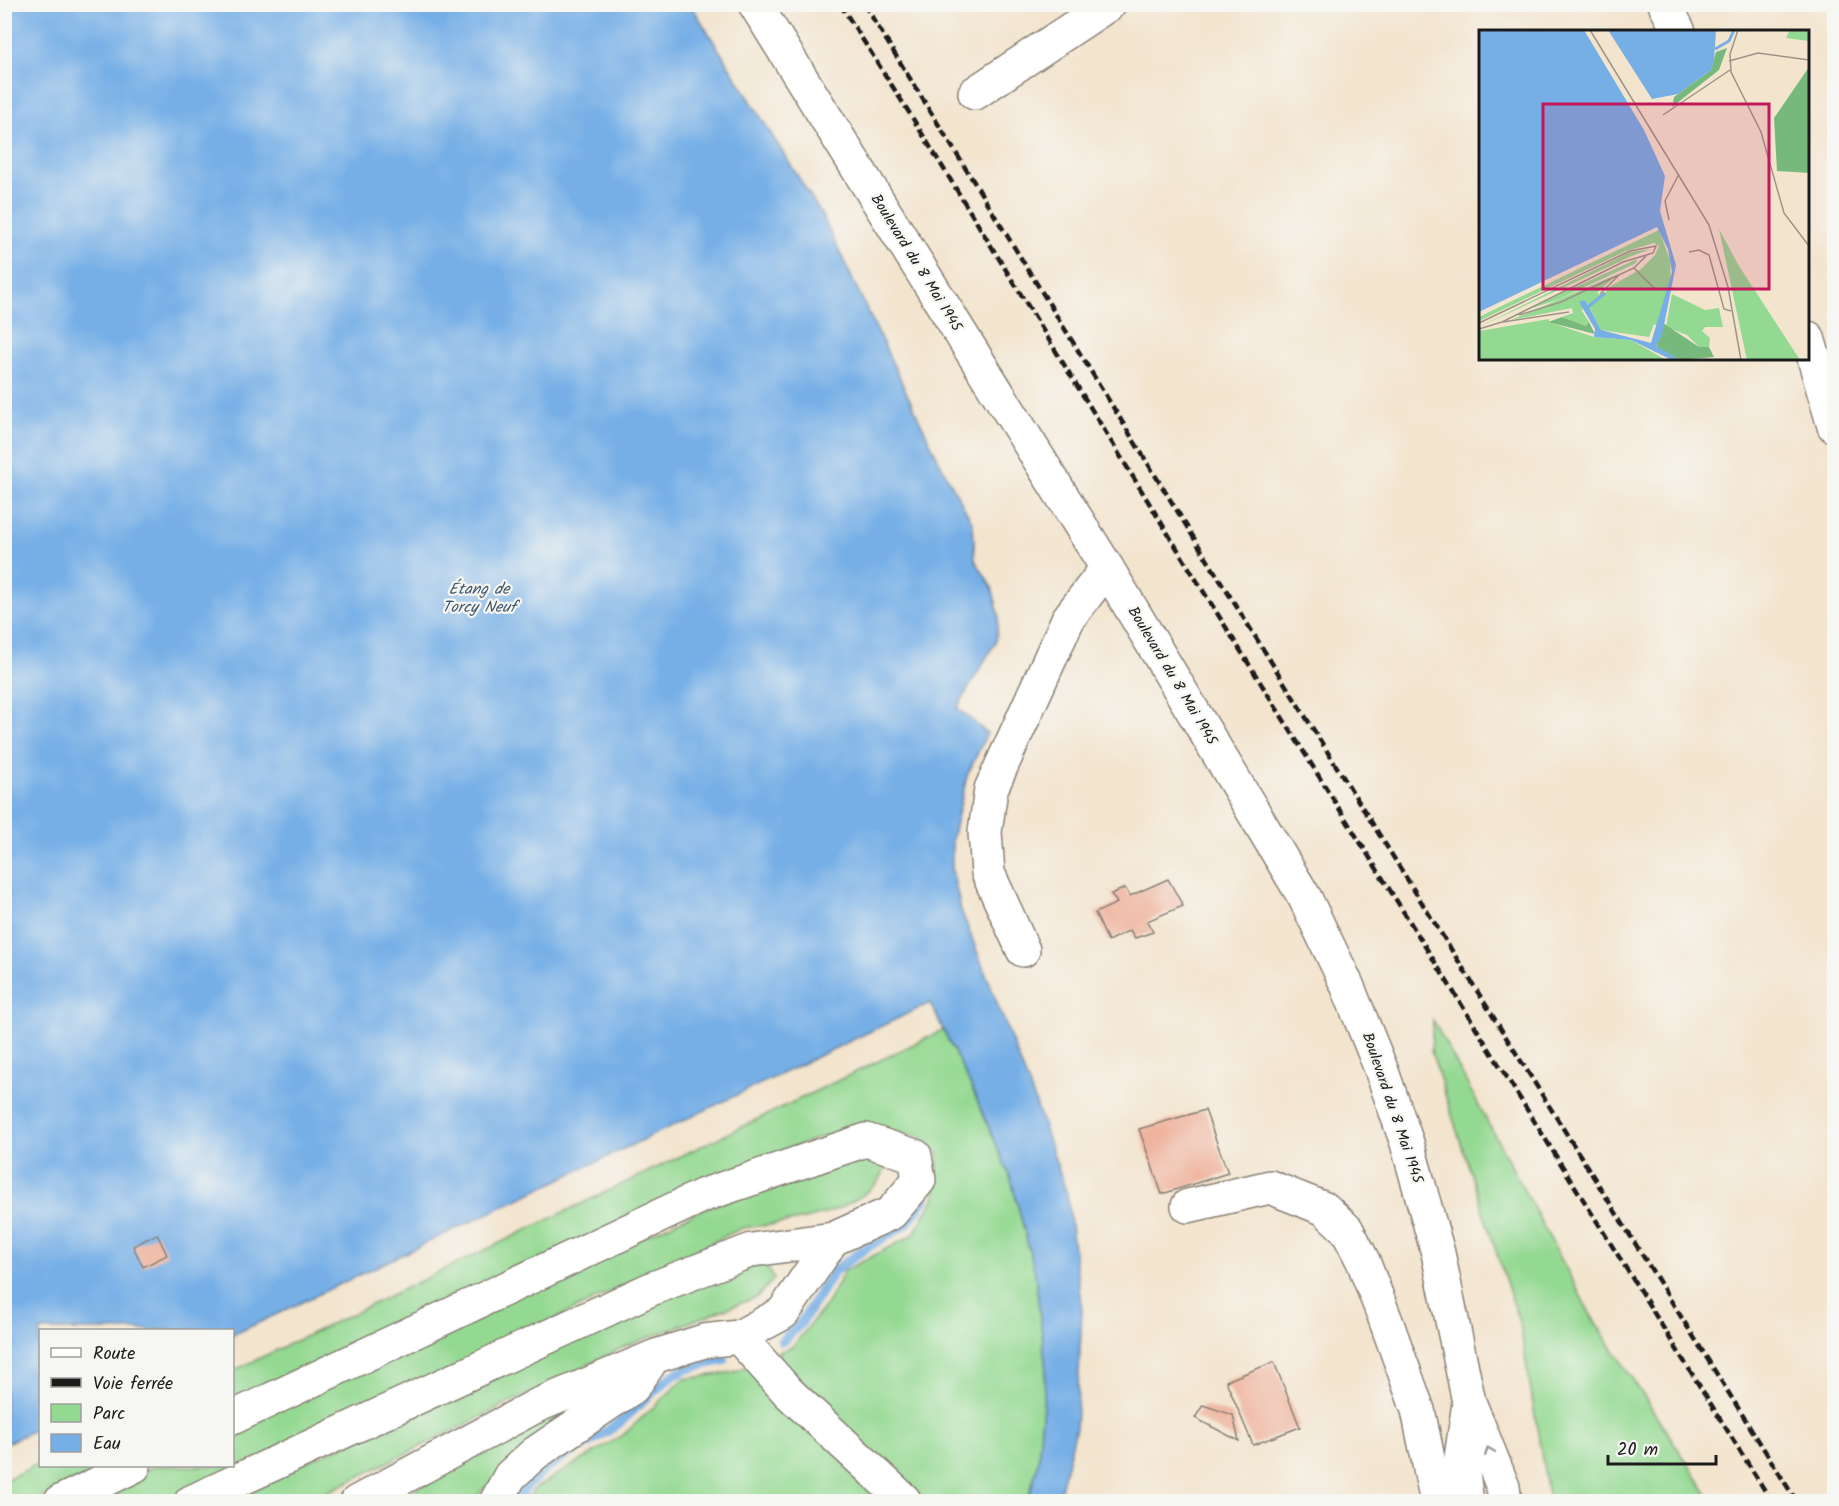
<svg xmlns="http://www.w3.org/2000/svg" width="1839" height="1506" font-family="Kalam,sans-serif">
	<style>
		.green { fill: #94d992; stroke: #587a57; stroke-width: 1.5 }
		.water { fill: #76afe6; stroke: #496681; stroke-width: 1.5 }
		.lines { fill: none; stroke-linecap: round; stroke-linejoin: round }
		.stream { stroke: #76afe6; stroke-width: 10 }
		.building { fill: #efb49e }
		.minor-casing { stroke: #888075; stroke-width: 36 }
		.major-casing { stroke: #888075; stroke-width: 36 }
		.minor { stroke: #fff; stroke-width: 33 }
		.major { stroke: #fff; stroke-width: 33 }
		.rail { stroke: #1c1c1c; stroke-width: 4.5; stroke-dasharray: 9 4.5; stroke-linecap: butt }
		.oneway { stroke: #999 }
		.labels { text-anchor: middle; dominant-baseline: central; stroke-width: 4.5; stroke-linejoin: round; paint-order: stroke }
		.street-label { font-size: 15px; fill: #1c1c1c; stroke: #f6f6f2 }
		.water-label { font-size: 16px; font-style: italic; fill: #40576d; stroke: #f6f6f2 }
		.inset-river { fill: none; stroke: #76afe6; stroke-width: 3 }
		.inset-road { fill: none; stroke: #9d9487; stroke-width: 1.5 }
		.view { fill: #c2185b; fill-opacity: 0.15; stroke: #c2185b; stroke-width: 3 }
		.inset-edge { fill: none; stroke: #1c1c1c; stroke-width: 3 }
	</style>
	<rect width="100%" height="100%" fill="#f6f6f2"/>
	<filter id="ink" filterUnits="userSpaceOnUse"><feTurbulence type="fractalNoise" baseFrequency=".0167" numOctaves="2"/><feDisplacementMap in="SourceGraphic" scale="12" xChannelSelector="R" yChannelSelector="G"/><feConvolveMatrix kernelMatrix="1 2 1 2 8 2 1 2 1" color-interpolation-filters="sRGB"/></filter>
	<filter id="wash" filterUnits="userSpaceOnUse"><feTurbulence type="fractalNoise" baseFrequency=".008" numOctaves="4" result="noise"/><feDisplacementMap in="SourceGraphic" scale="24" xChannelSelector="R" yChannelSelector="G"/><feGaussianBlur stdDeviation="1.35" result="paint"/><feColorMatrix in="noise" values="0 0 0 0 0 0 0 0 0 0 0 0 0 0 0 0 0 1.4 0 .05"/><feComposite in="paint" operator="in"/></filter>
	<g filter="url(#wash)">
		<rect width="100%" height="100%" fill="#f3e4ce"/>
		<g class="green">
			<path d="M 1433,1020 L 1592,1317 L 1712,1501 L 1549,1501 L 1520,1325 L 1431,1051 Z"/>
			<path d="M 943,1030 L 971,1086 L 1011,1179 L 1035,1272 L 1046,1369 L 1038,1464 L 1027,1501 L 525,1501 L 535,1488 L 622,1436 L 684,1379 L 734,1372 L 793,1346 L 828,1302 L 844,1271 L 913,1235 L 934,1199 L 939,1154 L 921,1137 L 898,1132 L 839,1131 L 756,1160 L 233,1407 L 233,1371 Z"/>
			<path d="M 858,1153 L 889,1160 C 885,1168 882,1178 876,1184 C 841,1218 788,1223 742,1228 L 181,1501 L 78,1502 L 155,1466 L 232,1466 L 233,1429 L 703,1209 Z"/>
			<path d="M 738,1265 L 766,1265 L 774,1279 L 757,1297 L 626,1346 L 309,1501 L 219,1502 Z"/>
			<path d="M 607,1387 L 589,1405 L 484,1488 L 473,1501 L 391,1502 Z"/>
			<path d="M 40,1463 L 40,1466 L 109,1466 L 33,1501 L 5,1502 L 5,1480 Z"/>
		</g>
		<path class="water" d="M 5,5 L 691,5 L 822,215 L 942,467 L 973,524 L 975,560 L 992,587 L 999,615 L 996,641 L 957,708 L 987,733 L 967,776 L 952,839 L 952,870 L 961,910 L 1034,1098 L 1067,1194 L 1082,1311 L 1076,1428 L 1058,1501 L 1028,1501 L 1038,1464 L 1046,1369 L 1035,1272 L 1011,1179 L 971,1086 L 930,1003 L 233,1335 L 232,1330 L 40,1330 L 40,1427 L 5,1444 Z"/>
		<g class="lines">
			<g class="stream">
				<path d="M 782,1341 L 801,1323 L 834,1271 L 864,1249 L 907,1223 L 924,1200"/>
				<path d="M 516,1502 C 537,1461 586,1449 620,1422 C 639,1406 662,1379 684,1370 C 696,1365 711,1363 724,1360"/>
			</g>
		</g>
		<g id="blocks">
			<g class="building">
				<path d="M 1168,879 L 1183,906 L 1147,921 L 1153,932 L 1135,938 L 1130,930 L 1108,941 L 1095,913 L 1117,903 L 1111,894 L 1125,888 L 1130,896 Z"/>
				<path d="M 1205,1110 L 1228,1173 L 1162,1194 L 1139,1129 Z"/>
				<path d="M 157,1234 L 167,1255 L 143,1267 L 133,1246 Z"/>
				<path d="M 1274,1362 L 1300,1427 L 1253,1445 L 1226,1381 Z"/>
				<path d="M 1203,1405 L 1233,1415 L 1239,1441 L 1195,1418 Z"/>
			</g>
		</g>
	</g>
	<g filter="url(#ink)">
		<use href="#blocks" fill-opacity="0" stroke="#888075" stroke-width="1.5"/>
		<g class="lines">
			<g class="minor-casing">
				<g id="minor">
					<path d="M 1665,4 L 1679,32"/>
					<path d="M 975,93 L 1109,4"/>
					<path d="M 1808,338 L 1834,426"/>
					<path d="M 1023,950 L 988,873 L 985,832 L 991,789 L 1068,619 L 1107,568"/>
					<path d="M 1188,1206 L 1270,1187 L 1325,1209 L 1347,1230 L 1363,1261 L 1386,1321 L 1418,1410 L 1437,1502"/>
					<path d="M 739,1337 L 789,1393 L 904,1500"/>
					<path d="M 60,1502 L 134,1466"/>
					<path d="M 191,1502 L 651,1289 L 752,1250 L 833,1239 L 891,1213 L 919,1180 L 915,1156 L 866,1140 L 704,1195 L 232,1418"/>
					<path d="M 357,1502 L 536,1406 L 656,1356 L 704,1341 L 739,1337 L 783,1313 L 833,1239"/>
					<path d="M 496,1502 L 510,1476 L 534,1454 L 633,1387 L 649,1364"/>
				</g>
			</g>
			<g class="major-casing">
				<g id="major">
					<path d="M 755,4 L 1107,568 L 1305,898 L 1347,985 L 1381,1069 L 1407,1143 L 1438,1253 L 1469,1402 L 1503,1487 L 1505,1502"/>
					<path d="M 1467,1502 L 1461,1458 L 1469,1403"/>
				</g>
			</g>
			<use href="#minor" class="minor"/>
			<use href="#major" class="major"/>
			<g class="rail">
				<path d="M 840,4 L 910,114 L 1202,589 L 1772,1502"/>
				<path d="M 864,4 L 1218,577 L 1797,1502"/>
			</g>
		</g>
		<defs><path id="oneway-chevron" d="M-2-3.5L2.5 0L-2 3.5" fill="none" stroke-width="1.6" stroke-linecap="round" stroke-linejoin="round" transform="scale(1.5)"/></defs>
		<use class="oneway" href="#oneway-chevron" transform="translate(1489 1451) rotate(-112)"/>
	</g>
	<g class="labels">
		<g class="street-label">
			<text transform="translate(916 263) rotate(58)">Boulevard du 8 Mai 1945</text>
			<text transform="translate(1172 676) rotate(59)">Boulevard du 8 Mai 1945</text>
			<text transform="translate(1392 1108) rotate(71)">Boulevard du 8 Mai 1945</text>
		</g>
		<g class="water-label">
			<text x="479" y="589">Étang de<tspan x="479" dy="18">Torcy Neuf</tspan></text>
		</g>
	</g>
	<g transform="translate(1479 30)">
		<rect width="330" height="330" fill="#f3e4ce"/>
		<path d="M 311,0 L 330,0 L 330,11 L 307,8 ZM 240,199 L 260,236 L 321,330 L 268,330 ZM 180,200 L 191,230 L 192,254 L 179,296 L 175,294 L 170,307 L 122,300 L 106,270 L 103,281 L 110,292 L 107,296 L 83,287 L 94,283 L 93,278 L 32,290 L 139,244 L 118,263 L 124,266 L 130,257 L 162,239 L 176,225 L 180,216 L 175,213 L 147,221 L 0,291 L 0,287 ZM 172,219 L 155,225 L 0,297 L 151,222 ZM 158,229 L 157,233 L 78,270 L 41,282 ZM 193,264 L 226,280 L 240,278 L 244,297 L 226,297 L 223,301 L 231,308 L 230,317 L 220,317 L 208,305 L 187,297 ZM 70,289 L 70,292 L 115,307 L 152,310 L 187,330 L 0,330 L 0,301 Z" fill="#94d992"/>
		<path d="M 248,18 L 240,40 L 193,77 L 195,67 L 232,40 L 237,22 ZM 330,37 L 330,143 L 298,141 L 295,88 ZM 83,287 L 107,296 L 110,292 L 116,304 L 69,292 ZM 184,293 L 220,317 L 230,317 L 235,327 L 201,330 L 177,317 Z" fill="#77b97c"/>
		<path d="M 0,0 L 105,0 L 165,100 L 186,146 L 181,181 L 197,235 L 183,305 L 177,316 L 201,330 L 193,330 L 152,310 L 115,307 L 116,299 L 100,272 L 106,270 L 122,300 L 172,313 L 193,242 L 189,219 L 178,197 L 0,282 ZM 129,0 L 237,0 L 235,31 L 232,40 L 199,64 L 173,69 Z" fill="#76afe6"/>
		<path class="inset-river" d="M 236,19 L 250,11 L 255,0M 109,277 L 126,263"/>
		<path class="inset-road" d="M 111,0 L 230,195 L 249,257 L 262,330M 259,0 L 251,24 L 252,42 L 282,102 L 305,183 L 330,216M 250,31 L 279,23 L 330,30M 184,85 L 251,40M 190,190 L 186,171 L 200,144M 210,222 L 220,220 L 230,225 L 245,279 L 252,281M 155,238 L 175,258M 121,264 L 140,245M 40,285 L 82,272 L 155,238 L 167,226M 24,292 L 90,282M 0,293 L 151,221 L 177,216 L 174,223 L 144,232 L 23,292 L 0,299"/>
		<path class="view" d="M 64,74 L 290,74 L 290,259 L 64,259 Z"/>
		<rect width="330" height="330" class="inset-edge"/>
	</g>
	<rect width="1839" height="1506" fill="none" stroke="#f6f6f2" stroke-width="24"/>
	<rect x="39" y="1329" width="195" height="138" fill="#f6f6f2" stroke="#9f9f9c" stroke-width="1.5"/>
	<rect x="51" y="1348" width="30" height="9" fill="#ffffff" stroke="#9f9f9c" stroke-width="1.5"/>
	<text x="93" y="1359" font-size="18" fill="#1c1c1c">Route</text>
	<rect x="51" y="1378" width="30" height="9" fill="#1c1c1c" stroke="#9f9f9c" stroke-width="1.5"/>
	<text x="93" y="1389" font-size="18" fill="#1c1c1c">Voie ferrée</text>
	<rect x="51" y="1404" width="30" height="18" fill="#94d992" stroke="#9f9f9c" stroke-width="1.5"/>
	<text x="93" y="1419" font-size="18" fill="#1c1c1c">Parc</text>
	<rect x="51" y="1434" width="30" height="18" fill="#76afe6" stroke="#9f9f9c" stroke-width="1.5"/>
	<text x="93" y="1449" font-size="18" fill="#1c1c1c">Eau</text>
	<path d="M1608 1455v9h108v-9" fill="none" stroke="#1c1c1c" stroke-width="3"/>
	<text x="1617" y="1455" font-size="18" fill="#1c1c1c" stroke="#f6f6f2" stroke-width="4.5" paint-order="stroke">20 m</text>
</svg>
